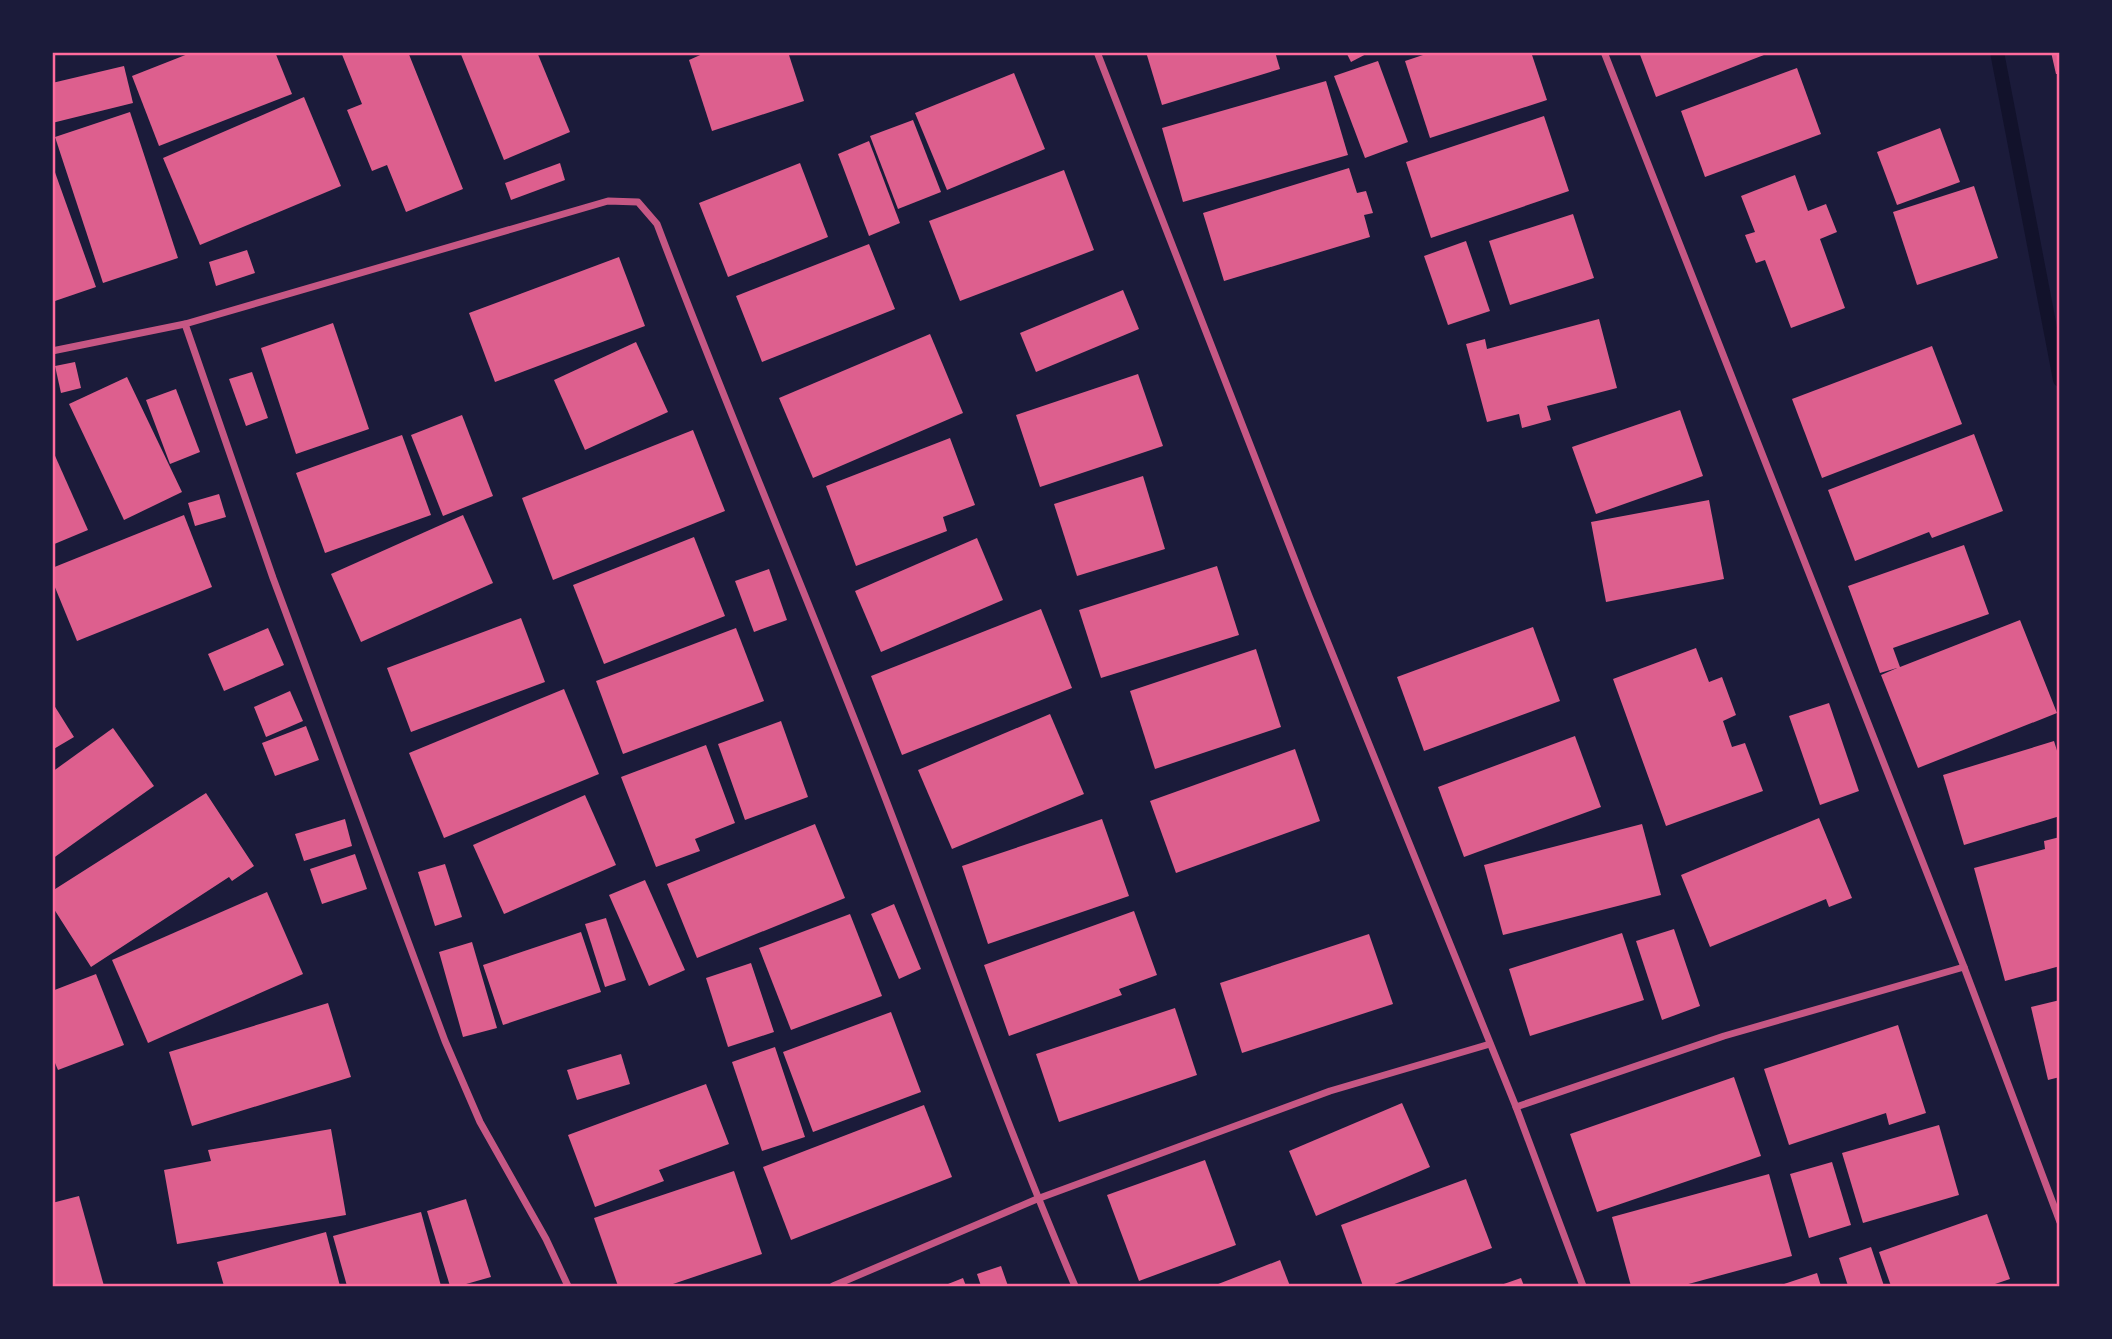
<svg xmlns="http://www.w3.org/2000/svg" width="2112" height="1339" font-family="Inter,sans-serif">
	<style>
		.lines { fill: none; stroke-linecap: round; stroke-linejoin: round }
		.stream { stroke: #12122b; stroke-width: 14 }
		.building { fill: #dd5f8e }
		.minor { stroke: #c65784; stroke-width: 7 }
		.neatline { fill: none; stroke: #ff6b9d; stroke-width: 2.5 }
	</style>
	<rect width="100%" height="100%" fill="#1b1b3a"/>
	<g class="lines">
		<path class="stream" d="M 1997,52 L 2060,380"/>
	</g>
	<g class="building">
		<path d="M 193,52 L 275,52 L 292,94 L 159,146 L 132,76 Z"/>
		<path d="M 341,52 L 408,52 L 463,189 L 406,212 L 387,165 L 372,171 L 347,110 L 362,104 Z"/>
		<path d="M 460,52 L 537,52 L 570,132 L 504,160 Z"/>
		<path d="M 707,52 L 788,52 L 804,101 L 712,131 L 689,60 Z"/>
		<path d="M 1146,52 L 1275,52 L 1280,69 L 1162,105 Z"/>
		<path d="M 1346,52 L 1370,52 L 1351,62 Z"/>
		<path d="M 1432,52 L 1531,52 L 1547,100 L 1430,138 L 1405,61 Z"/>
		<path d="M 1639,52 L 1769,52 L 1769,53 L 1656,97 Z"/>
		<path d="M 2051,52 L 2060,52 L 2060,74 L 2056,74 Z"/>
		<path d="M 1378,61 L 1408,142 L 1365,158 L 1334,76 Z"/>
		<path d="M 124,66 L 133,103 L 52,123 L 52,83 Z"/>
		<path d="M 1797,68 L 1821,134 L 1705,177 L 1681,111 Z"/>
		<path d="M 1014,73 L 1045,149 L 947,190 L 915,113 Z"/>
		<path d="M 1326,81 L 1348,155 L 1183,202 L 1162,128 Z"/>
		<path d="M 304,97 L 341,186 L 200,245 L 163,158 Z"/>
		<path d="M 130,112 L 178,258 L 103,283 L 55,137 Z"/>
		<path d="M 1544,116 L 1569,191 L 1431,238 L 1406,162 Z"/>
		<path d="M 913,120 L 941,192 L 898,209 L 870,136 Z"/>
		<path d="M 1940,128 L 1960,182 L 1897,205 L 1877,152 Z"/>
		<path d="M 869,141 L 900,223 L 869,236 L 838,154 Z"/>
		<path d="M 560,163 L 565,180 L 511,200 L 505,183 Z"/>
		<path d="M 800,163 L 828,237 L 728,277 L 699,203 Z"/>
		<path d="M 52,164 L 96,287 L 52,302 Z"/>
		<path d="M 1349,168 L 1357,193 L 1366,191 L 1373,213 L 1364,215 L 1370,237 L 1224,281 L 1203,213 Z"/>
		<path d="M 1064,170 L 1094,250 L 960,301 L 929,221 Z"/>
		<path d="M 1795,175 L 1808,211 L 1826,204 L 1837,232 L 1820,239 L 1845,308 L 1791,328 L 1765,260 L 1756,263 L 1745,235 L 1755,232 L 1741,196 Z"/>
		<path d="M 1974,186 L 1998,258 L 1917,285 L 1893,212 Z"/>
		<path d="M 1573,214 L 1594,278 L 1510,305 L 1489,241 Z"/>
		<path d="M 1466,241 L 1490,311 L 1448,325 L 1424,256 Z"/>
		<path d="M 869,244 L 895,309 L 762,362 L 736,296 Z"/>
		<path d="M 247,250 L 255,273 L 216,286 L 209,262 Z"/>
		<path d="M 619,257 L 645,326 L 495,382 L 469,313 Z"/>
		<path d="M 1123,290 L 1139,329 L 1036,372 L 1020,333 Z"/>
		<path d="M 1599,319 L 1617,388 L 1547,406 L 1551,420 L 1522,428 L 1519,414 L 1487,422 L 1466,344 L 1485,339 L 1487,349 Z"/>
		<path d="M 333,323 L 369,429 L 296,454 L 261,348 Z"/>
		<path d="M 930,334 L 963,413 L 813,478 L 779,398 Z"/>
		<path d="M 636,342 L 668,412 L 585,450 L 554,380 Z"/>
		<path d="M 1932,346 L 1962,424 L 1822,478 L 1792,399 Z"/>
		<path d="M 75,362 L 81,388 L 61,393 L 55,366 Z"/>
		<path d="M 252,372 L 268,418 L 246,426 L 229,379 Z"/>
		<path d="M 1138,374 L 1163,446 L 1040,487 L 1016,415 Z"/>
		<path d="M 127,377 L 182,492 L 124,520 L 69,404 Z"/>
		<path d="M 176,389 L 200,452 L 170,464 L 146,400 Z"/>
		<path d="M 1680,410 L 1703,476 L 1596,514 L 1572,447 Z"/>
		<path d="M 462,415 L 493,496 L 443,516 L 411,435 Z"/>
		<path d="M 693,430 L 725,511 L 553,580 L 522,498 Z"/>
		<path d="M 1974,434 L 2003,511 L 1932,538 L 1929,532 L 1855,561 L 1828,490 Z"/>
		<path d="M 402,435 L 431,515 L 325,553 L 296,473 Z"/>
		<path d="M 950,438 L 975,505 L 943,517 L 947,531 L 856,566 L 826,486 Z"/>
		<path d="M 52,449 L 88,530 L 52,545 Z"/>
		<path d="M 1143,476 L 1165,549 L 1077,576 L 1054,504 Z"/>
		<path d="M 219,494 L 226,517 L 195,526 L 188,503 Z"/>
		<path d="M 1709,500 L 1724,579 L 1606,602 L 1591,522 Z"/>
		<path d="M 184,515 L 212,587 L 77,641 L 52,580 L 52,568 Z"/>
		<path d="M 463,515 L 493,583 L 361,642 L 331,574 Z"/>
		<path d="M 694,537 L 725,616 L 604,664 L 573,585 Z"/>
		<path d="M 977,538 L 1003,600 L 881,652 L 855,591 Z"/>
		<path d="M 1964,545 L 1989,614 L 1893,648 L 1900,667 L 2020,620 L 2057,713 L 1918,768 L 1881,675 L 1897,668 L 1880,673 L 1848,586 Z"/>
		<path d="M 1217,566 L 1239,635 L 1101,678 L 1079,610 Z"/>
		<path d="M 769,569 L 787,620 L 754,632 L 735,581 Z"/>
		<path d="M 1041,609 L 1072,688 L 902,755 L 871,676 Z"/>
		<path d="M 521,618 L 545,682 L 411,732 L 387,668 Z"/>
		<path d="M 1533,627 L 1560,701 L 1424,751 L 1397,677 Z"/>
		<path d="M 268,628 L 284,665 L 224,691 L 208,654 Z"/>
		<path d="M 736,628 L 764,701 L 623,754 L 596,681 Z"/>
		<path d="M 1696,648 L 1709,682 L 1722,677 L 1736,715 L 1723,721 L 1732,747 L 1745,743 L 1763,791 L 1666,826 L 1613,679 Z"/>
		<path d="M 1256,649 L 1281,727 L 1155,769 L 1130,691 Z"/>
		<path d="M 564,689 L 599,774 L 444,838 L 409,753 Z"/>
		<path d="M 290,691 L 303,721 L 266,737 L 254,707 Z"/>
		<path d="M 52,702 L 74,737 L 52,750 Z"/>
		<path d="M 1829,703 L 1859,791 L 1820,805 L 1789,716 Z"/>
		<path d="M 1050,714 L 1084,794 L 952,849 L 918,770 Z"/>
		<path d="M 781,721 L 808,797 L 745,820 L 718,744 Z"/>
		<path d="M 306,726 L 319,760 L 275,776 L 262,743 Z"/>
		<path d="M 113,728 L 154,786 L 52,859 L 52,772 Z"/>
		<path d="M 1575,736 L 1601,807 L 1464,857 L 1438,787 Z"/>
		<path d="M 2054,741 L 2060,760 L 2060,816 L 1964,845 L 1943,775 Z"/>
		<path d="M 706,745 L 735,823 L 695,839 L 700,851 L 656,867 L 621,777 Z"/>
		<path d="M 1295,749 L 1320,821 L 1176,873 L 1150,801 Z"/>
		<path d="M 206,793 L 254,866 L 232,881 L 229,877 L 91,967 L 52,906 L 52,891 Z"/>
		<path d="M 585,795 L 616,865 L 504,914 L 473,845 Z"/>
		<path d="M 1819,818 L 1852,898 L 1829,907 L 1826,899 L 1710,947 L 1681,875 Z"/>
		<path d="M 345,819 L 352,846 L 304,861 L 295,834 Z"/>
		<path d="M 1102,819 L 1129,896 L 988,944 L 962,866 Z"/>
		<path d="M 815,824 L 845,898 L 697,958 L 667,884 Z"/>
		<path d="M 1642,824 L 1661,895 L 1503,935 L 1484,865 Z"/>
		<path d="M 2060,837 L 2060,966 L 2005,981 L 1974,868 L 2045,849 L 2044,841 Z"/>
		<path d="M 355,854 L 367,889 L 322,904 L 310,869 Z"/>
		<path d="M 445,864 L 462,917 L 435,926 L 418,872 Z"/>
		<path d="M 645,880 L 685,970 L 649,986 L 609,895 Z"/>
		<path d="M 267,892 L 303,974 L 148,1043 L 112,960 Z"/>
		<path d="M 894,904 L 921,969 L 899,979 L 871,914 Z"/>
		<path d="M 1134,911 L 1157,975 L 1119,989 L 1122,995 L 1009,1036 L 984,965 Z"/>
		<path d="M 850,914 L 882,996 L 791,1030 L 759,948 Z"/>
		<path d="M 606,918 L 626,980 L 605,987 L 585,924 Z"/>
		<path d="M 1674,929 L 1700,1006 L 1662,1020 L 1636,941 Z"/>
		<path d="M 581,932 L 601,992 L 503,1025 L 483,965 Z"/>
		<path d="M 1622,933 L 1644,1000 L 1530,1036 L 1509,969 Z"/>
		<path d="M 1369,934 L 1393,1004 L 1242,1053 L 1220,983 Z"/>
		<path d="M 472,942 L 497,1028 L 463,1037 L 439,952 Z"/>
		<path d="M 751,963 L 774,1032 L 728,1047 L 706,978 Z"/>
		<path d="M 96,974 L 124,1045 L 58,1070 L 52,1056 L 52,991 Z"/>
		<path d="M 2060,1000 L 2060,1077 L 2048,1080 L 2031,1007 Z"/>
		<path d="M 328,1003 L 351,1077 L 192,1126 L 169,1052 Z"/>
		<path d="M 1175,1008 L 1197,1075 L 1059,1122 L 1036,1054 Z"/>
		<path d="M 891,1012 L 921,1092 L 813,1132 L 783,1052 Z"/>
		<path d="M 1898,1025 L 1926,1113 L 1889,1125 L 1886,1113 L 1789,1145 L 1764,1069 Z"/>
		<path d="M 775,1047 L 805,1137 L 762,1151 L 732,1062 Z"/>
		<path d="M 621,1054 L 630,1084 L 577,1100 L 567,1070 Z"/>
		<path d="M 1734,1077 L 1761,1156 L 1597,1212 L 1570,1134 Z"/>
		<path d="M 706,1084 L 729,1144 L 659,1170 L 664,1181 L 595,1207 L 568,1135 Z"/>
		<path d="M 1402,1103 L 1430,1167 L 1316,1216 L 1289,1151 Z"/>
		<path d="M 924,1105 L 952,1177 L 791,1240 L 763,1167 Z"/>
		<path d="M 1939,1125 L 1959,1195 L 1863,1223 L 1842,1153 Z"/>
		<path d="M 331,1129 L 346,1215 L 177,1244 L 164,1170 L 211,1161 L 208,1150 Z"/>
		<path d="M 1205,1160 L 1236,1245 L 1139,1281 L 1107,1195 Z"/>
		<path d="M 1832,1162 L 1851,1225 L 1809,1238 L 1790,1174 Z"/>
		<path d="M 734,1171 L 762,1254 L 667,1286 L 618,1286 L 594,1218 Z"/>
		<path d="M 1769,1174 L 1792,1256 L 1681,1286 L 1631,1286 L 1612,1217 Z"/>
		<path d="M 1466,1179 L 1492,1248 L 1389,1286 L 1363,1286 L 1341,1225 Z"/>
		<path d="M 79,1196 L 104,1286 L 52,1286 L 52,1203 Z"/>
		<path d="M 466,1199 L 491,1277 L 459,1286 L 450,1286 L 427,1211 Z"/>
		<path d="M 421,1212 L 441,1286 L 347,1286 L 333,1236 Z"/>
		<path d="M 1987,1214 L 2010,1279 L 1989,1286 L 1891,1286 L 1879,1252 Z"/>
		<path d="M 326,1232 L 340,1286 L 224,1286 L 217,1262 Z"/>
		<path d="M 1871,1247 L 1884,1286 L 1848,1286 L 1839,1258 Z"/>
		<path d="M 1280,1260 L 1290,1286 L 1213,1286 Z"/>
		<path d="M 1001,1266 L 1008,1286 L 981,1286 L 977,1274 Z"/>
		<path d="M 1817,1273 L 1821,1286 L 1778,1286 Z"/>
		<path d="M 963,1278 L 966,1286 L 943,1286 Z"/>
		<path d="M 1521,1278 L 1524,1286 L 1498,1286 Z"/>
	</g>
	<g class="lines">
		<g class="minor">
			<path d="M 1097,52 L 1309,596 L 1516,1107 L 1583,1286"/>
			<path d="M 1604,52 L 1964,967 L 2060,1222"/>
			<path d="M 185,324 L 273,578 L 445,1041 L 480,1122 L 546,1239 L 568,1286"/>
			<path d="M 52,351 L 185,324 L 608,201 L 638,202 L 657,224 C 723,399 797,572 865,746 C 936,926 999,1109 1075,1286"/>
			<path d="M 1516,1107 L 1724,1036 L 1964,967"/>
			<path d="M 833,1286 L 1037,1199 L 1330,1091 L 1490,1044"/>
		</g>
	</g>
	<rect width="2112" height="1339" fill="none" stroke="#1b1b3a" stroke-width="108"/>
	<rect x="54" y="54" width="2004" height="1231" class="neatline"/>
</svg>
